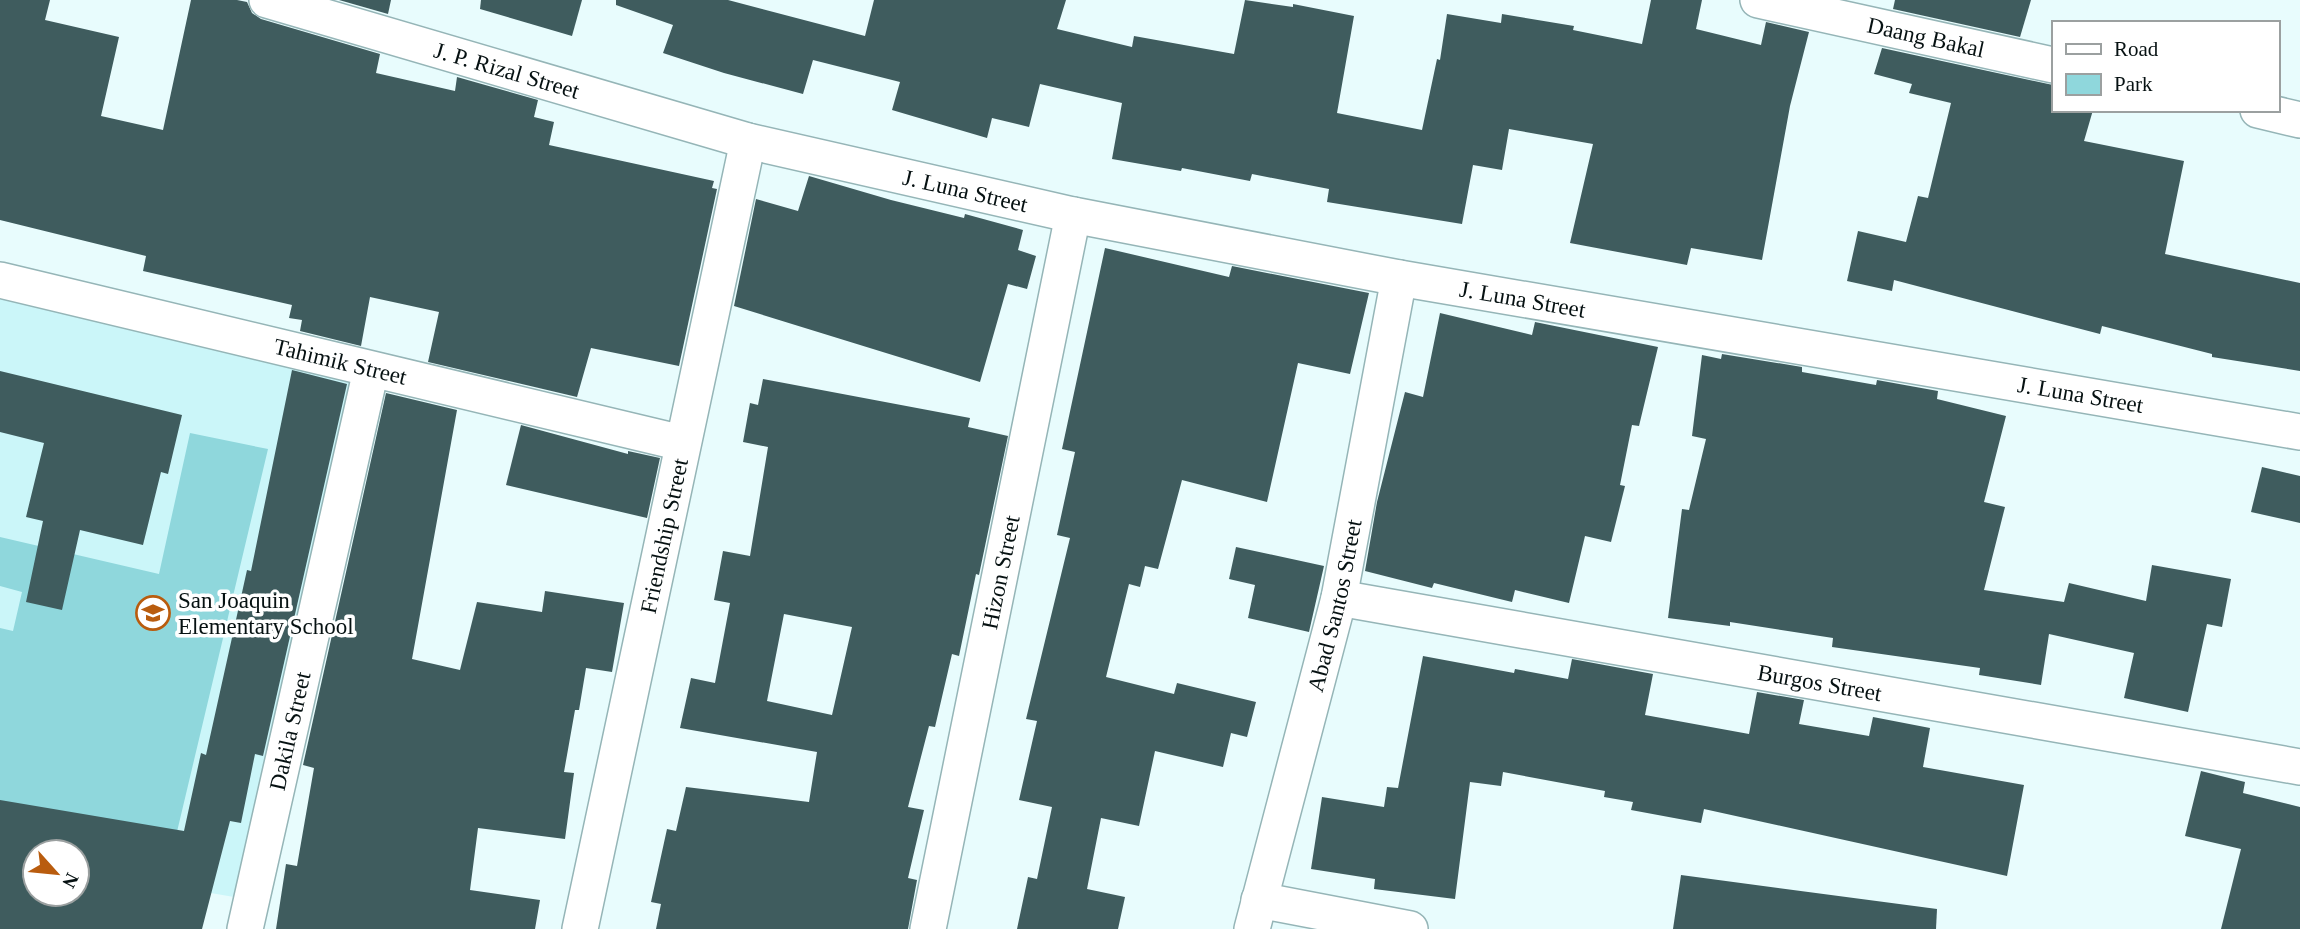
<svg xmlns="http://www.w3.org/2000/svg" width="2300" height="929" font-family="'Times New Roman',serif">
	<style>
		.built { fill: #cbf6f9 }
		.green { fill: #8fd7dc }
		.building { fill: #3f5c5e; fill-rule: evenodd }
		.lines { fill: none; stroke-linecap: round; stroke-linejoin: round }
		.street-casing { stroke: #95b5b7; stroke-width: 38 }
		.street { stroke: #fff; stroke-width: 35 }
		.labels { text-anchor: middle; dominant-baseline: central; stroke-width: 7; stroke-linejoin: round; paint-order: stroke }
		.street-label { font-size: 23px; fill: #061112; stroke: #fff }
		.poi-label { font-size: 23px; fill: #061112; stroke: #fff; text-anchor: start }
	</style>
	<rect width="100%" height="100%" fill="#e8fcfd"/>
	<path class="built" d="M 0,294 L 355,375 L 249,894 L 234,897 L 77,870 L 77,852 L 35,852 L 0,858 Z"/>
	<path class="green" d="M 190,433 L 268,449 L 171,857 L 0,825 L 0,628 L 13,631 L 22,592 L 0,586 L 0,537 L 159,574 Z"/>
	<g class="building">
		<path d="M 0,0 L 50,0 L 45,20 L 119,37 L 101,116 L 163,130 L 191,0 L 237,0 L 247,2 L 252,13 L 261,19 L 380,54 L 376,73 L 455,91 L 457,77 L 538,100 L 534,117 L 554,122 L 549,145 L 714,181 L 712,188 L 717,189 L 679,366 L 591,348 L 577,397 L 428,362 L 439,312 L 370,297 L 361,346 L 300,331 L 302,320 L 289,318 L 292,305 L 143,271 L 146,256 L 0,220 Z"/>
		<path d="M 339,0 L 391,0 L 388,14 Z"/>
		<path d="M 481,0 L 582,0 L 572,36 L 480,9 Z"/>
		<path d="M 616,0 L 728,0 L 865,36 L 874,0 L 1066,0 L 1057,29 L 1132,47 L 1134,36 L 1234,54 L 1245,0 L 1293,7 L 1293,4 L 1354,16 L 1337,113 L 1422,130 L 1437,59 L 1440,60 L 1447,14 L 1501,23 L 1502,14 L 1574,26 L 1573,30 L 1642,44 L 1651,0 L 1702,0 L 1696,29 L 1761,45 L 1766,22 L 1809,32 L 1790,106 L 1762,260 L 1691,248 L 1687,265 L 1570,243 L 1593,144 L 1509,129 L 1502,170 L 1473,165 L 1462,224 L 1327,202 L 1329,189 L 1252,174 L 1250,181 L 1182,168 L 1181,171 L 1112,159 L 1122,103 L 1040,84 L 1029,127 L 992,118 L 987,138 L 892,110 L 900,82 L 813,60 L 803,94 L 724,73 L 663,53 L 673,25 L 616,5 Z"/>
		<path d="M 1895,0 L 2031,0 L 2020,37 L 1893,9 Z"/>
		<path d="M 1882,48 L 2053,85 L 2053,110 L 2093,110 L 2084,141 L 2184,161 L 2165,254 L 2300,283 L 2300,371 L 2212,357 L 2212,354 L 2102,326 L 2100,334 L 1894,280 L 1892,291 L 1847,281 L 1858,231 L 1906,242 L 1918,196 L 1928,198 L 1951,103 L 1909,93 L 1912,84 L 1874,74 Z"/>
		<path d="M 809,176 L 891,200 L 964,218 L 965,214 L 1023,230 L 1018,250 L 1036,256 L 1027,289 L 1008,284 L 980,382 L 734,306 L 756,199 L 798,211 Z"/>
		<path d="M 1105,248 L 1229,277 L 1232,266 L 1369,293 L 1350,374 L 1298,363 L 1267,502 L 1182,480 L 1158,569 L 1145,566 L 1140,587 L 1129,584 L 1106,677 L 1174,694 L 1177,683 L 1256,702 L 1247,737 L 1231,733 L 1223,767 L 1155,751 L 1139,826 L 1101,818 L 1087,889 L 1125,897 L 1118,929 L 1017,929 L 1028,877 L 1037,879 L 1052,807 L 1019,800 L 1037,721 L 1026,719 L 1070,538 L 1057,535 L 1075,452 L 1062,449 Z"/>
		<path d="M 1440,313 L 1532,335 L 1535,322 L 1658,347 L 1639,426 L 1632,425 L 1620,485 L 1625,486 L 1611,542 L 1585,536 L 1569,603 L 1515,590 L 1512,602 L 1434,583 L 1432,588 L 1365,571 L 1377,502 L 1405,392 L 1423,397 Z"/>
		<path d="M 1722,354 L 1802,367 L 1802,372 L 1876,385 L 1877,380 L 1938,391 L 1937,399 L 2006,416 L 1984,502 L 2005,507 L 1984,590 L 2064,602 L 2069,583 L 2146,601 L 2152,565 L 2231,579 L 2222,627 L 2207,624 L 2188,712 L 2124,698 L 2134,653 L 2049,634 L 2041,685 L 1979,675 L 1980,668 L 1832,647 L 1833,638 L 1730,622 L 1730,626 L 1668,618 L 1682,509 L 1689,510 L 1706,439 L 1692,436 L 1702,355 L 1721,359 Z"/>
		<path d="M 292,370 L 347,384 L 263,756 L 255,754 L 241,823 L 230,821 L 202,929 L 0,929 L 0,800 L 184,831 L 201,753 L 206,755 L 247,570 L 251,571 ZM 35,852 L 77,852 L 77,894 L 35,894 Z"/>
		<path d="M 0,371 L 182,415 L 168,474 L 161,472 L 143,545 L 80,530 L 62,610 L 26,602 L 43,521 L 26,517 L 44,443 L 0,432 Z"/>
		<path d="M 763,379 L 970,418 L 968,427 L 1008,436 L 979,575 L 976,574 L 959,656 L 952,654 L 935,727 L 929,726 L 908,807 L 924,810 L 908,878 L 917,880 L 908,929 L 656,929 L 661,904 L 651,902 L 667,829 L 676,831 L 686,787 L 809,802 L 817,752 L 680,728 L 691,678 L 715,683 L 730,603 L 714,600 L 723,551 L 750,556 L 768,447 L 743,442 L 750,403 L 758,405 ZM 784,614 L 852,627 L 832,715 L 767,701 Z"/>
		<path d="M 386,393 L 457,410 L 412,659 L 460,670 L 477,602 L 542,612 L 545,591 L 624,603 L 612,672 L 586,668 L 579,710 L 575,710 L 564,772 L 574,773 L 565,839 L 478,828 L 470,890 L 540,900 L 535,929 L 276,929 L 286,864 L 297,866 L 314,768 L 303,765 Z"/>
		<path d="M 521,425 L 628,454 L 628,451 L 660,458 L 647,518 L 506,485 Z"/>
		<path d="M 2262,467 L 2300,476 L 2300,523 L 2251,512 Z"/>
		<path d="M 1236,547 L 1324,566 L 1309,632 L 1248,618 L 1255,585 L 1229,579 Z"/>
		<path d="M 1423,656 L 1514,673 L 1515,669 L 1568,679 L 1572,659 L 1653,674 L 1645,715 L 1749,734 L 1757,692 L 1804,700 L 1799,724 L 1869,736 L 1873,717 L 1930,728 L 1923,767 L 2024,785 L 2007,876 L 1704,809 L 1701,823 L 1631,810 L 1633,802 L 1604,797 L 1605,791 L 1503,772 L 1501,786 L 1470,782 L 1455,899 L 1374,889 L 1375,879 L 1311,869 L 1322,797 L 1384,807 L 1387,787 L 1398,788 Z"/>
		<path d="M 2201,771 L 2245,782 L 2243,793 L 2300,807 L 2300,929 L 2221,929 L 2241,849 L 2185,836 Z"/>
		<path d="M 1681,875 L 1937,909 L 1936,929 L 1673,929 Z"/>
	</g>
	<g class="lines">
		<g class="street-casing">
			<g id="street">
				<path id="s1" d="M 267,0 L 748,141 L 1073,215 L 1399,278 L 2300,432"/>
				<path id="s2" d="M 1758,0 L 2053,65"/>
				<path d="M 2258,110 L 2300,120"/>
				<path id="s3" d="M 0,280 L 682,443"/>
				<path id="s4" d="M 1339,598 L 2300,767"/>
				<path d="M 1259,900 L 1410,929"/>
				<path id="s5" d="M 245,929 L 371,370"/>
				<path id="s6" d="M 580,929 L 748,141"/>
				<path id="s7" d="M 928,929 L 1073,215"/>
				<path id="s8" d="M 1252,929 L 1339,598 L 1399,278"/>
			</g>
		</g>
		<use href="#street" class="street"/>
	</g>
	<defs>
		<g id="school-ring" transform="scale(1.75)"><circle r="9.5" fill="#fff" stroke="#b95c0e" stroke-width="1.5"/><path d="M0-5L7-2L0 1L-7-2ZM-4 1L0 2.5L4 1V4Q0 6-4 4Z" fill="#b95c0e"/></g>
	</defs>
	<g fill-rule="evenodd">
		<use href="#school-ring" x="153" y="613"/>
	</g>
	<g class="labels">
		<g class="street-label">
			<text stroke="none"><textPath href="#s2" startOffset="172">Daang Bakal</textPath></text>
			<text stroke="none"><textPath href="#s1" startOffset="250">J. P. Rizal Street</textPath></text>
			<text stroke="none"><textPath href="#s1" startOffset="724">J. Luna Street</textPath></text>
			<text stroke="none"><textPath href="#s1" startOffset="1292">J. Luna Street</textPath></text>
			<text stroke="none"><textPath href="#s3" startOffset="350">Tahimik Street</textPath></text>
			<text stroke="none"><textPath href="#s1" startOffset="1858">J. Luna Street</textPath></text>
			<text stroke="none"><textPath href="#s6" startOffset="402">Friendship Street</textPath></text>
			<text stroke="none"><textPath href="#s7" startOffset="364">Hizon Street</textPath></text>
			<text stroke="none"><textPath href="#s8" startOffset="334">Abad Santos Street</textPath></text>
			<text stroke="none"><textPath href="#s4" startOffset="488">Burgos Street</textPath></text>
			<text stroke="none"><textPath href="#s5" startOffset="203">Dakila Street</textPath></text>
		</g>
		<g class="poi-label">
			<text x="178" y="600">San Joaquin<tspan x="178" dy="26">Elementary School</tspan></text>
		</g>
	</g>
	<rect x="2052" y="21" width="228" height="91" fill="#ffffff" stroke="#9ba0a0" stroke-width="2"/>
	<rect x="2066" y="44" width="35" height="10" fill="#ffffff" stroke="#9ba0a0" stroke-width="2"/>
	<text x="2114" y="56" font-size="21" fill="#061112">Road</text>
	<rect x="2066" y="74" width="35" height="21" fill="#8fd7dc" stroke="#9ba0a0" stroke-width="2"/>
	<text x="2114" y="91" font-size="21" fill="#061112">Park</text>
	<g transform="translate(56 873) rotate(117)"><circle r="33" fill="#ffffff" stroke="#9ba0a0" stroke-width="2"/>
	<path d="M0-5L12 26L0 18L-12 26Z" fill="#b95c0e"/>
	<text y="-10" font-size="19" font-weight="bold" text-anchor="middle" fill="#061112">N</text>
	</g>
</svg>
